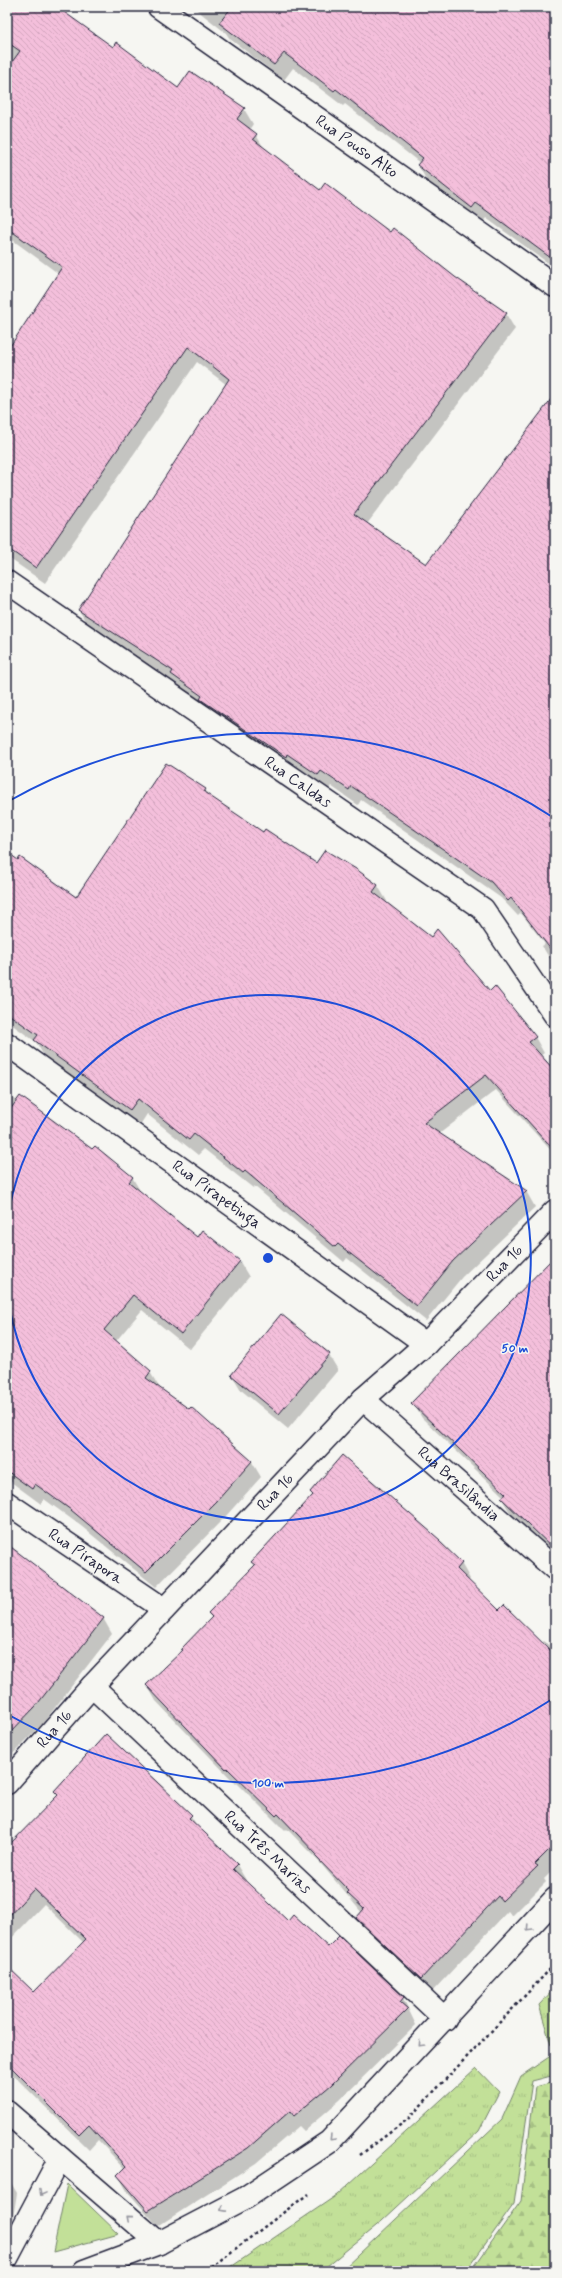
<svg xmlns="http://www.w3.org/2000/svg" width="562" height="2278" font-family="Mynerve,sans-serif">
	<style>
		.grass { fill: url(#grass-tufts); stroke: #72816a }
		.forest { fill: url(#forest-firs); stroke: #72816a }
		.park { fill: #c2e098; stroke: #72816a }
		.shadow { fill: #0003 }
		.building { fill: url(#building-back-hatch); stroke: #22223b }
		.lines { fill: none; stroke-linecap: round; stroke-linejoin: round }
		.minor-casing { stroke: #22223b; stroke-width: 25 }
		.major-casing { stroke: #22223b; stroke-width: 25 }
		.path { stroke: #22223b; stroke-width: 2.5; stroke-dasharray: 3 3; stroke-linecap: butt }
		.minor { stroke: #f6f6f2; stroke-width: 22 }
		.major { stroke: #f6f6f2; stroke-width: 22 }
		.oneway { stroke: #9797a0 }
		.ring { fill: none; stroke: #1d4ed8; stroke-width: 2 }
		.labels { text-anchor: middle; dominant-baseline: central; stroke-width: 3; stroke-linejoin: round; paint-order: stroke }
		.street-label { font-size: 16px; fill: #22223b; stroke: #f6f6f2 }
		.centre { fill: #1d4ed8; stroke: #f6f6f2; stroke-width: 2 }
		.ring-label { font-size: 12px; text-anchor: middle; font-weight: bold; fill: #1d4ed8; stroke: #f6f6f2; stroke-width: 3; stroke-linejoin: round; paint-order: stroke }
	</style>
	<defs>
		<pattern id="grass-tufts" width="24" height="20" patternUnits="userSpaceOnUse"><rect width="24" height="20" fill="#c2e098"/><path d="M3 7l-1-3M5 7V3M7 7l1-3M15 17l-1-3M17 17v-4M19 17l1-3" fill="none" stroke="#a6c084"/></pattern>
		<pattern id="forest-firs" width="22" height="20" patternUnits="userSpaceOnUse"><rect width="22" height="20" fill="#c2e098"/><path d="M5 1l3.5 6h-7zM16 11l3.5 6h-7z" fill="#a6c084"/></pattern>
		<pattern id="building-back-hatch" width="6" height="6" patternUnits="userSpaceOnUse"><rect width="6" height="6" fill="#f4bfdb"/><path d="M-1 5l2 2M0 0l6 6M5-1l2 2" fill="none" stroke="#d1a4bd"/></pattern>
	</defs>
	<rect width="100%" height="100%" fill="#f6f6f2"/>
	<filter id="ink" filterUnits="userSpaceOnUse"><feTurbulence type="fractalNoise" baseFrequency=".025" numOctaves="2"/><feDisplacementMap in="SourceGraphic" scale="8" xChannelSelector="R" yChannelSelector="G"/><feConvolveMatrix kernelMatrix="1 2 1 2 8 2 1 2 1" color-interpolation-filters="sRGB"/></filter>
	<g filter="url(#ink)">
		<g class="grass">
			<path d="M 555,1988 L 555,2039 L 551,2045 L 539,2005 Z"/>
			<path d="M 555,2053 L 555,2075 L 532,2081 L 514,2204 L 466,2271 L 341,2271 L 502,2119 L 521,2076 Z"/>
			<path d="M 476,2068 L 499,2092 L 479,2131 L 382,2221 L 321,2271 L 225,2271 L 337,2195 Z"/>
		</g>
		<path class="forest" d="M 555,2082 L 555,2271 L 471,2271 L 521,2201 L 535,2087 Z"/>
		<path class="park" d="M 67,2184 L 119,2234 L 53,2252 Z"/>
		<g class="shadow">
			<path d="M 7,7 L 55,7 L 113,48 L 179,89 L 244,109 L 253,124 L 249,130 L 256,135 L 264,148 L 320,191 L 390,233 L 506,314 L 515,329 L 367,524 L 427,565 L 555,396 L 555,967 L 542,946 L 545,944 L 521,913 L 518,916 L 501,898 L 361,800 L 358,805 L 331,786 L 328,790 L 181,689 L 178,684 L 88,626 L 79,610 L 227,385 L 197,362 L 45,583 L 7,557 L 7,353 L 59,274 L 7,236 Z"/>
			<path d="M 193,7 L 555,7 L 555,268 L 486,218 L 482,223 L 427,181 L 418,165 L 420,163 L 345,104 L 343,106 L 293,68 L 284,80 L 230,39 L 226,33 Z"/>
			<path d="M 205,790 L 210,798 L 263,834 L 316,864 L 355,870 L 378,886 L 387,901 L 386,903 L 489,993 L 535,1037 L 544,1053 L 540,1056 L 555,1072 L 555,1155 L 496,1090 L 439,1134 L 526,1191 L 535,1207 L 462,1277 L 426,1321 L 347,1258 L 344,1262 L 254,1186 L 253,1188 L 204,1149 L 198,1155 L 147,1114 L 140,1125 L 44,1056 L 36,1042 L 7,1021 L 7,853 L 77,898 Z"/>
			<path d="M 7,1094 L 132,1177 L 142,1194 L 197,1238 L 202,1232 L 240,1262 L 249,1277 L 190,1349 L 142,1310 L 116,1341 L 150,1372 L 159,1387 L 189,1410 L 191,1408 L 252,1462 L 261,1477 L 225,1517 L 156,1587 L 81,1526 L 44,1499 L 41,1504 L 7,1479 Z"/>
			<path d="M 555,1260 L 555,1556 L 511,1514 L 502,1499 L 504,1497 L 422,1418 L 413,1403 Z"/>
			<path d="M 329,1355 L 338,1370 L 288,1429 L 241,1390 L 232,1375 Z"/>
			<path d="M 311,1492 L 439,1540 L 461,1563 L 470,1579 L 468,1581 L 499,1612 L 542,1643 L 544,1641 L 555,1651 L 555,1868 L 544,1879 L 546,1882 L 512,1916 L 508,1911 L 430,1994 L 366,1934 L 357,1918 L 362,1913 L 322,1865 L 287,1829 L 285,1831 L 237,1783 L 236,1784 L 156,1701 L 147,1685 L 184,1651 L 212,1618 L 209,1613 L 255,1567 L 252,1562 L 314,1496 Z"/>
			<path d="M 7,1546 L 103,1618 L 112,1634 L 43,1723 L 7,1760 Z"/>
			<path d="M 55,1791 L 191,1816 L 198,1828 L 237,1865 L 246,1880 L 245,1882 L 288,1922 L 403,1998 L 416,2025 L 340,2100 L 304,2131 L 299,2126 L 256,2163 L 158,2226 L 127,2191 L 118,2175 L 124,2168 L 98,2140 L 89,2150 L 7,2069 L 7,1967 L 34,1993 L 84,1943 L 44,1904 L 7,1943 L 7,1849 L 58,1797 Z"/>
			<path d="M 7,2176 L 17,2193 L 13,2218 L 7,2226 Z"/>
		</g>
		<g class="building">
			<path d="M 7,7 L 57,7 L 113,47 L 116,42 L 178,88 L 190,71 L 245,108 L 237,119 L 257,134 L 253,139 L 320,190 L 325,183 L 390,232 L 393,228 L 455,277 L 507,313 L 354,514 L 426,564 L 555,394 L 555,955 L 511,898 L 508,901 L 491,882 L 351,786 L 349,790 L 321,771 L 318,775 L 287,754 L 286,757 L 200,699 L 202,696 L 171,674 L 173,671 L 78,610 L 229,379 L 188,347 L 36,568 L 7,548 L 7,351 L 62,267 L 7,228 L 7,69 L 20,51 L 7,42 Z"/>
			<path d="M 232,7 L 555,7 L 555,261 L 476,203 L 472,208 L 417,165 L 423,158 L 336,89 L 334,91 L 284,53 L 274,65 L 219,23 Z"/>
			<path d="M 166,763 L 206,789 L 204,792 L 263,832 L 265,829 L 316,863 L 325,850 L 356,869 L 378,885 L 373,892 L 431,937 L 437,929 L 490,991 L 495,986 L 536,1037 L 529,1042 L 555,1071 L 555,1151 L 486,1075 L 424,1123 L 527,1191 L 453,1261 L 417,1306 L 338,1244 L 335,1247 L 245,1171 L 243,1173 L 194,1134 L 189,1140 L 138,1099 L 130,1110 L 34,1040 L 38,1035 L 7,1013 L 7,852 L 18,860 L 20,857 L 76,897 Z"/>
			<path d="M 20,1096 L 92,1149 L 95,1146 L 133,1177 L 129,1182 L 197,1237 L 202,1230 L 240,1261 L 181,1334 L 133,1295 L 104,1330 L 151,1371 L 146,1378 L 189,1409 L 191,1407 L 252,1461 L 217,1501 L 146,1572 L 71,1510 L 35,1484 L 32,1489 L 7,1471 L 7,1114 Z"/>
			<path d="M 555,1256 L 555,1550 L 501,1498 L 506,1494 L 411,1403 Z"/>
			<path d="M 281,1314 L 330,1354 L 279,1414 L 231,1375 Z"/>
			<path d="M 342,1455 L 440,1540 L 439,1541 L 462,1563 L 457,1569 L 499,1610 L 504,1605 L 555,1655 L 555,1844 L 535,1864 L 538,1866 L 502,1901 L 498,1896 L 421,1979 L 356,1918 L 364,1909 L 347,1893 L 349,1891 L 316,1857 L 317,1855 L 278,1814 L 276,1816 L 227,1768 L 226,1769 L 146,1685 L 183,1650 L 181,1649 L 212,1617 L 208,1613 L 255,1565 L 251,1562 L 313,1495 L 310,1492 Z"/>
			<path d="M 7,1544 L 104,1618 L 35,1707 L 7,1736 Z"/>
			<path d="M 106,1734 L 192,1815 L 189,1818 L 238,1864 L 233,1869 L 288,1921 L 293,1915 L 328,1947 L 339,1936 L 404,1997 L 400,2002 L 408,2009 L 331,2085 L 294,2116 L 290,2111 L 248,2148 L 148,2211 L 117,2175 L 126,2166 L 89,2125 L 79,2135 L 7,2063 L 7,1966 L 34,1992 L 86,1939 L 34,1889 L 7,1918 L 7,1847 L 58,1795 L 54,1791 Z"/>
		</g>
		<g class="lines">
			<g class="minor-casing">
				<g id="minor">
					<path id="s1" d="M 159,7 L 555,286"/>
					<path id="s2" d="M 7,582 L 483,909 L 555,1015"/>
					<path id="s3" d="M 7,1044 L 426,1344"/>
					<path id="s4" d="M 363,1399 L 555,1569"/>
					<path id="s5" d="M 7,1503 L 164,1609"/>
					<path id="s6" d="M 92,1686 L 445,2019"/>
					<path id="s7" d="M 7,1783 L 92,1686 L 363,1399 L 426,1344 L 555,1211"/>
					<path d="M 7,2112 L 159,2243"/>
					<path d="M 7,2258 L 60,2158"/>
				</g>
			</g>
			<g class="major-casing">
				<path id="major" d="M 84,2271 L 159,2243 L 245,2198 L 329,2142 L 555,1899"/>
			</g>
			<g class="path">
				<path d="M 360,2155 L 408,2119 L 555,1964"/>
				<path d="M 206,2271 L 308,2194"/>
			</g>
			<use href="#minor" class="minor"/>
			<use href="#major" class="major"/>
		</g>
		<defs><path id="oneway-chevron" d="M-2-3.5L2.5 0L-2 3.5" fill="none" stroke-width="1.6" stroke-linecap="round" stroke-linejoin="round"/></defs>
		<g class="oneway">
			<use href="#oneway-chevron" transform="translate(529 1928) rotate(133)"/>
			<use href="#oneway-chevron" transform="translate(421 2044) rotate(133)"/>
			<use href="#oneway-chevron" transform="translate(332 2138) rotate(135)"/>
			<use href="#oneway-chevron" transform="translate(42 2193) rotate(118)"/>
			<use href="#oneway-chevron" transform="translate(223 2209) rotate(152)"/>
			<use href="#oneway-chevron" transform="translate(129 2218) rotate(-139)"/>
		</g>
	</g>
	<g class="ring">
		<path d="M7 1224A263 263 0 1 1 7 1292"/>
		<path d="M554 1698A525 525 0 0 1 9 1715M9 801A525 525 0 0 1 554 818"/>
	</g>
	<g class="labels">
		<g class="street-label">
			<text stroke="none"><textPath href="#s1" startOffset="242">Rua Pouso Alto</textPath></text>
			<text stroke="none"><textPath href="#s2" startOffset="353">Rua Caldas</textPath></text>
			<text stroke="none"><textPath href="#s3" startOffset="258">Rua Pirapetinga</textPath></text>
			<text stroke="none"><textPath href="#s7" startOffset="720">Rua 16</textPath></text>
			<text stroke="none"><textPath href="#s4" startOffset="128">Rua Brasilândia</textPath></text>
			<text stroke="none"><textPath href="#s7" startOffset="396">Rua 16</textPath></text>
			<text stroke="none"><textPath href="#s5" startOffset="95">Rua Pirapora</textPath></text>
			<text stroke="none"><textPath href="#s7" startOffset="72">Rua 16</textPath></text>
			<text stroke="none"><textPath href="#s6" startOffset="242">Rua Três Marias</textPath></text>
		</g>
	</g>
	<circle cx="268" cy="1258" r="6" class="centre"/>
	<g class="ring-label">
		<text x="515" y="1352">50 m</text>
		<text x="268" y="1787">100 m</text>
	</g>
	<rect width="562" height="2278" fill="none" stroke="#f6f6f2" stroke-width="24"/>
	<rect x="12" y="12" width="538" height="2254" fill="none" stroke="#22223b" stroke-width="1.5" filter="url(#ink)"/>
</svg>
